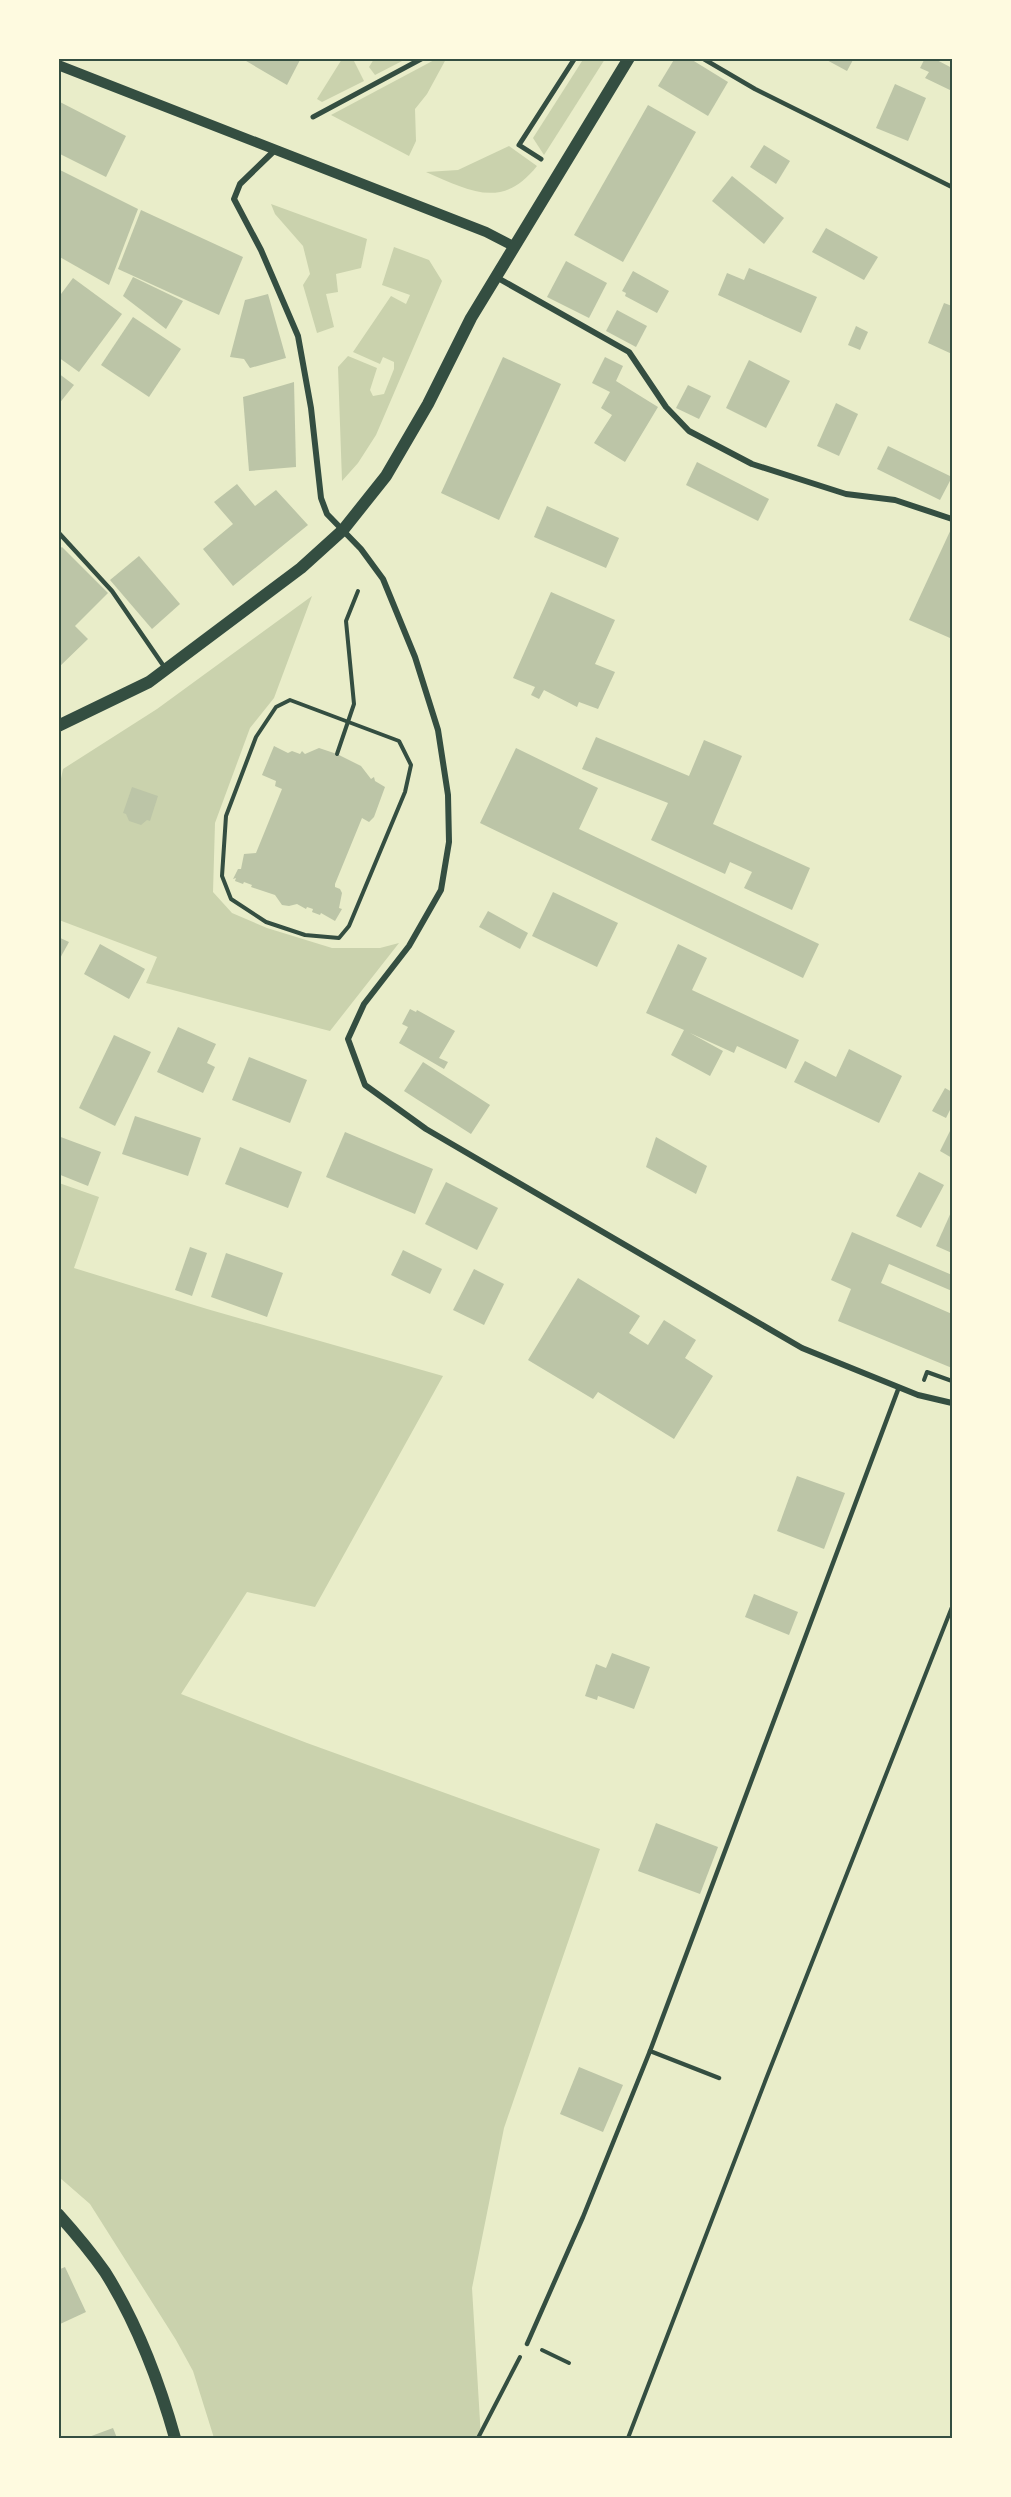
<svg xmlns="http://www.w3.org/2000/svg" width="1011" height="2497" font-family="'PT Serif',serif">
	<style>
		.green { fill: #cad2ad }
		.building { fill: #bcc5a7 }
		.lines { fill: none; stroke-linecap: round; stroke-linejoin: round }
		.path { stroke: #344e41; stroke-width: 4 }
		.service { stroke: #344e41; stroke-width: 4.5 }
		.pedestrian { stroke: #344e41; stroke-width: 5 }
		.minor { stroke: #344e41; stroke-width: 6 }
		.tertiary { stroke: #344e41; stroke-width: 10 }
		.secondary { stroke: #344e41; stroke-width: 12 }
		.neatline { fill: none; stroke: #344e41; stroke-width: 2 }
	</style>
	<rect width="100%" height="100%" fill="#e9edc9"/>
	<g class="green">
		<path d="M 438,58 L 446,59 L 427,94 L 415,109 L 416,141 L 409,156 L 331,115 Z"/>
		<path d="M 584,58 L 605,59 L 544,155 L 533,138 Z"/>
		<path d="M 342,59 L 353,59 L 364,81 L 322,102 L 317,99 Z"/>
		<path d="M 374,59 L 374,58 L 406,59 L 375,75 L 369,67 Z"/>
		<path d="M 509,146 L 537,166 C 502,210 470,191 426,172 L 458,170 Z"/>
		<path d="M 271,204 L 367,239 L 361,268 L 336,274 L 338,292 L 326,294 L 334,327 L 317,333 L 303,285 L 310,274 L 303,246 L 275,214 Z"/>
		<path d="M 394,247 L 429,260 L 442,281 L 376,435 L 358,463 L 342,481 L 338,367 L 348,356 L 377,368 L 370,390 L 373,396 L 384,394 L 394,369 L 394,362 L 383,357 L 380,364 L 353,352 L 391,296 L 406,304 L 410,295 L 382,285 Z"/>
		<path d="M 312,596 L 274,698 L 250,728 L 215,823 L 213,892 L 232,913 L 267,928 L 332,948 L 380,948 L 399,943 L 330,1031 L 146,983 L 157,957 L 59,920 L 58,793 L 63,769 L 157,709 Z"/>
		<path d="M 59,1183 L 99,1197 L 74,1268 L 207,1309 L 443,1376 L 315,1607 L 247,1592 L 181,1694 L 307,1743 L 600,1849 L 504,2128 L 472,2288 L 481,2438 L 214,2438 L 193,2371 L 176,2340 L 90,2204 L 59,2177 Z"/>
	</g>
	<g class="building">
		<path d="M 241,58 L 301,58 L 287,85 Z"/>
		<path d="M 675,58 L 689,58 L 728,82 L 708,116 L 658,86 Z"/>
		<path d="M 823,58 L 854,58 L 847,71 Z"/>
		<path d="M 925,58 L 933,58 L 952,68 L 952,91 L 925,78 L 929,72 L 920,68 Z"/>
		<path d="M 895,84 L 926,98 L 908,141 L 876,128 Z"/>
		<path d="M 58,101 L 126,136 L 106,177 L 58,153 Z"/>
		<path d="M 648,105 L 696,132 L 623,262 L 574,235 Z"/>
		<path d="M 764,145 L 790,161 L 776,184 L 750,167 Z"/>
		<path d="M 58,169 L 138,209 L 109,285 L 58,256 Z"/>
		<path d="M 732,176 L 784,218 L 764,244 L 712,201 Z"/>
		<path d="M 141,210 L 243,257 L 219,315 L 118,269 Z"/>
		<path d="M 826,228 L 878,257 L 864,280 L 812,252 Z"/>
		<path d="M 566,261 L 607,283 L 589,318 L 547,297 Z"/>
		<path d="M 749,268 L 817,297 L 801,333 L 718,295 L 727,273 L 744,280 Z"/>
		<path d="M 633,271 L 669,291 L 657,313 L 625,296 L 626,293 L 622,291 Z"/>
		<path d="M 133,277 L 183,301 L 166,329 L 123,296 Z"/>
		<path d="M 73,278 L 122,314 L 79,372 L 58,357 L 58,298 Z"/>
		<path d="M 268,294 L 286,358 L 250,368 L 244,359 L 230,357 L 245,300 Z"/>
		<path d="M 944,303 L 952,306 L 952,354 L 928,343 Z"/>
		<path d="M 617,310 L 647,326 L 636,347 L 606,331 Z"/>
		<path d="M 133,317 L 181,349 L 149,397 L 101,365 Z"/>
		<path d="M 856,326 L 868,332 L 860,350 L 848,345 Z"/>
		<path d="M 503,357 L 561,384 L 499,520 L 441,493 Z"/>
		<path d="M 605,357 L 623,366 L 616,381 L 658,407 L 625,462 L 594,443 L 612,415 L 601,408 L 610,392 L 592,383 Z"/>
		<path d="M 749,360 L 790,381 L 766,428 L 726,408 Z"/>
		<path d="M 58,373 L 74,385 L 58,405 Z"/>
		<path d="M 294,382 L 296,467 L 249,471 L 243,397 Z"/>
		<path d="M 688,385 L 711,396 L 699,419 L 676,408 Z"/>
		<path d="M 836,403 L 858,414 L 839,456 L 817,446 Z"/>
		<path d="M 888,446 L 952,477 L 940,500 L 877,469 Z"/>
		<path d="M 697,462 L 769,499 L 758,521 L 686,485 Z"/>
		<path d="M 237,484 L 255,506 L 276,490 L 308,525 L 233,586 L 203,549 L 233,524 L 214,502 Z"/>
		<path d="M 547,506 L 619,538 L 606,568 L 534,537 Z"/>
		<path d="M 952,527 L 952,633 L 950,638 L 909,620 Z"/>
		<path d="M 62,547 L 108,593 L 75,626 L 88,639 L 58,668 L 58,550 Z"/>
		<path d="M 139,556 L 180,604 L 152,629 L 110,580 Z"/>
		<path d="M 551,592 L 615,620 L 595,664 L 615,672 L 598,709 L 579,702 L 577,707 L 544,690 L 539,699 L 531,695 L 535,687 L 513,678 Z"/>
		<path d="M 596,737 L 689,776 L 704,740 L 742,756 L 713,824 L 810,868 L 792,910 L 744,888 L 752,872 L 730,862 L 725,874 L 651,840 L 668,803 L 582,769 Z"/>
		<path d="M 274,746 L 288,753 L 292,751 L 300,754 L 302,751 L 305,754 L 319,748 L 337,754 L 361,766 L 371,779 L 374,777 L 375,781 L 385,787 L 374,817 L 369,822 L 362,818 L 335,884 L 335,887 L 340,889 L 342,893 L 339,908 L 342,909 L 335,921 L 321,913 L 320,915 L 312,912 L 313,909 L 307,907 L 306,909 L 297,904 L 289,906 L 282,905 L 275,895 L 251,887 L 252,885 L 244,882 L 243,884 L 235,881 L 236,878 L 233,879 L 238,869 L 241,869 L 244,854 L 256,853 L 282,789 L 275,786 L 276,781 L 262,775 Z"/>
		<path d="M 516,748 L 598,788 L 579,829 L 819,944 L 803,978 L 480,823 Z"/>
		<path d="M 132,787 L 158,796 L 150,821 L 147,820 L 141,825 L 129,821 L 126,814 L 123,813 Z"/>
		<path d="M 553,892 L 618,923 L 597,967 L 532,936 Z"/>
		<path d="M 488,911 L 528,933 L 520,949 L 479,927 Z"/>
		<path d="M 58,937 L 69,942 L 58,962 Z"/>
		<path d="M 100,944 L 145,969 L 129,999 L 84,974 Z"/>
		<path d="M 678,944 L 707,958 L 692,990 L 799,1040 L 786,1069 L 737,1046 L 734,1053 L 690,1033 L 723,1051 L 710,1076 L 671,1055 L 684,1030 L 646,1013 Z"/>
		<path d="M 410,1009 L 416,1012 L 417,1010 L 455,1031 L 439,1058 L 448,1062 L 444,1069 L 399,1043 L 408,1027 L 402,1024 Z"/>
		<path d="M 178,1027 L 216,1044 L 207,1063 L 215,1067 L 203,1093 L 157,1072 Z"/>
		<path d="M 114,1035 L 151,1052 L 115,1126 L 79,1108 Z"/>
		<path d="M 849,1049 L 902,1076 L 879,1123 L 794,1082 L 805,1061 L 836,1077 Z"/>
		<path d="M 249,1057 L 307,1080 L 290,1123 L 232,1100 Z"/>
		<path d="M 423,1062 L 490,1105 L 471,1134 L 404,1091 Z"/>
		<path d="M 945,1088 L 952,1092 L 952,1106 L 946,1118 L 932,1111 Z"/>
		<path d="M 135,1116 L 201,1138 L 188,1176 L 122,1154 Z"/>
		<path d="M 952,1127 L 952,1158 L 940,1151 Z"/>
		<path d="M 345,1132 L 433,1169 L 415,1214 L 326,1177 Z"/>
		<path d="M 58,1136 L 101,1152 L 88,1186 L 58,1174 Z"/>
		<path d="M 656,1137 L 707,1166 L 696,1194 L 646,1167 Z"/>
		<path d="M 240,1147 L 302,1172 L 288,1208 L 225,1184 Z"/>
		<path d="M 919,1172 L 944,1185 L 921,1228 L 896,1216 Z"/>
		<path d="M 446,1182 L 498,1208 L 477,1250 L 425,1224 Z"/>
		<path d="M 952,1210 L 952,1253 L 936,1246 Z"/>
		<path d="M 852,1232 L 952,1275 L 952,1291 L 889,1264 L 881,1283 L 952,1314 L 952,1368 L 838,1321 L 851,1289 L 831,1280 Z"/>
		<path d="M 190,1247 L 207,1253 L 192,1296 L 175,1290 Z"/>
		<path d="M 403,1250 L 442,1269 L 430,1294 L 391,1275 Z"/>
		<path d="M 226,1253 L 283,1273 L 267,1317 L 211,1297 Z"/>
		<path d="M 474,1269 L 504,1284 L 484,1325 L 453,1310 Z"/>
		<path d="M 578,1278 L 640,1316 L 629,1333 L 648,1345 L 664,1320 L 696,1340 L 685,1358 L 713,1376 L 674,1439 L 598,1392 L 593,1399 L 528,1360 Z"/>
		<path d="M 797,1476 L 845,1493 L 824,1549 L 777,1531 Z"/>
		<path d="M 754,1594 L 798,1612 L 789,1635 L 745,1617 Z"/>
		<path d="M 612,1653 L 650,1667 L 634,1709 L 598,1696 L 597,1700 L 585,1696 L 596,1664 L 606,1668 Z"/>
		<path d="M 656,1823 L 718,1847 L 700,1894 L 638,1871 Z"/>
		<path d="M 579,2067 L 623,2085 L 603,2132 L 560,2114 Z"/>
		<path d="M 65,2267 L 86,2312 L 58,2325 L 58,2270 Z"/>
		<path d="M 113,2428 L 117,2438 L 86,2438 Z"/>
	</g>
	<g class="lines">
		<g class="path">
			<path d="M 290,700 L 399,741 L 411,765 L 405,792 L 349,926 L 339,938 L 305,935 L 266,922 L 231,899 L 222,876 L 226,816 L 256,737 L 276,707 Z"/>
			<path d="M 337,754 L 354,704 L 346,621 L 358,591"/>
			<path d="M 924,1380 L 927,1372 L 952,1381"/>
			<path d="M 542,2350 L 569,2363"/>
			<path d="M 478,2438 L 520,2357"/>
			<path d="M 628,2438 L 766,2079 L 952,1607"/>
		</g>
		<g class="service">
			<path d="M 702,58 L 755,89 L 952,187"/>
			<path d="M 58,532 L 112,591 L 165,668"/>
			<path d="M 719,2078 L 650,2051 L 899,1387"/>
			<path d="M 527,2344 L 583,2217 L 650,2051"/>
		</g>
		<g class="pedestrian">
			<path d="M 313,117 L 423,58"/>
			<path d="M 541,159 L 519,145 L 575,58"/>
		</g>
		<g class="minor">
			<path d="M 275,150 L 240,184 L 234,199 L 261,250 L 298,336 L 311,408 L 321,498 L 327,514 L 361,549 L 383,579 L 415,657 L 438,730 L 448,795 L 449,842 L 441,890 L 409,946 L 364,1004 L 348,1039 L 365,1085 L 426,1129 L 802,1348 L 918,1395 L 952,1403"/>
			<path d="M 496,277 L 629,352 L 666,407 L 689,431 L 752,464 L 846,494 L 895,500 L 952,519"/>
		</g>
		<path class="tertiary" d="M 58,65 L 486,232 L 513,246"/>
		<g class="secondary">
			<path d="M 58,726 L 149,682 L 301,568 L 343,530 L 386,476 L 428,404 L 471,318 L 629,58"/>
			<path d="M 58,2214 C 75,2233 91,2252 105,2272 C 137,2323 159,2381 175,2438"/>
		</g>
	</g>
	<rect width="1011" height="2497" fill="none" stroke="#fefae0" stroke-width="120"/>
	<rect x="60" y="60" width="891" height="2377" class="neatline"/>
</svg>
